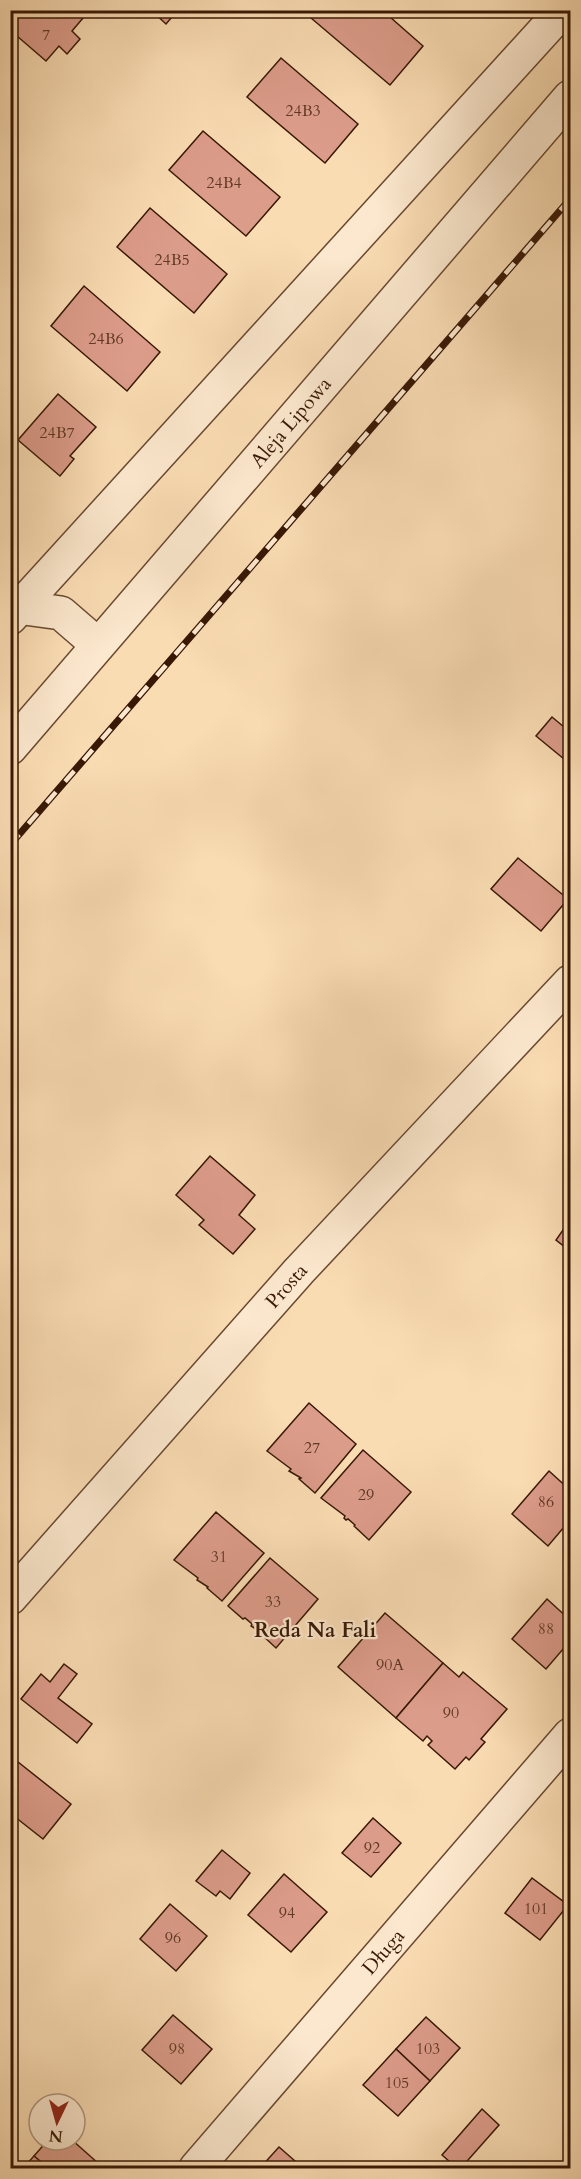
<svg xmlns="http://www.w3.org/2000/svg" width="581" height="2179" font-family="Cardo,serif">
	<style>
		.building { fill: #dc9c8a; stroke: #381805; stroke-width: 1.5 }
		.lines { fill: none; stroke-linecap: round; stroke-linejoin: round }
		.minor-casing { stroke: #684930; stroke-width: 36 }
		.minor { stroke: #fce8ce; stroke-width: 33 }
		.rail-casing { stroke: #381805; stroke-width: 7 }
		.rail { stroke: #fce8ce; stroke-width: 4.5; stroke-dasharray: 14; stroke-linecap: butt }
		.labels { text-anchor: middle; dominant-baseline: central; stroke-width: 4.5; stroke-linejoin: round; paint-order: stroke }
		.number-label { font-size: 16px; fill: #613926 }
		.street-label { font-size: 20px; fill: #381805; stroke: #fce8ce }
		.neighbourhood-label { font-size: 21px; font-weight: bold; fill: #381805; stroke: #fce8ce }
	</style>
	<rect width="100%" height="100%" fill="#fadcb3"/>
	<filter id="stains"><feTurbulence type="fractalNoise" baseFrequency=".00333" numOctaves="4"/><feColorMatrix values="0 0 0 0 .2 0 0 0 0 .09 0 0 0 0 .02 0 0 0 .5 -.17"/></filter>
	<radialGradient id="worn" r=".72"><stop offset=".6" stop-color="#630" stop-opacity="0"/><stop offset="1" stop-color="#630" stop-opacity=".3"/></radialGradient>
	<g class="building">
		<path d="M 17,10 L 88,10 L 89,11 L 72,31 L 80,39 L 67,54 L 59,46 L 46,61 L 10,30 L 10,26 L 21,14 Z"/>
		<path d="M 151,10 L 178,10 L 166,24 Z"/>
		<path d="M 318,10 L 382,10 L 423,46 L 390,85 L 311,18 Z"/>
		<path d="M 281,58 L 358,124 L 325,163 L 247,97 Z"/>
		<path d="M 203,131 L 280,197 L 246,236 L 169,170 Z"/>
		<path d="M 150,208 L 227,274 L 194,313 L 117,247 Z"/>
		<path d="M 84,286 L 160,352 L 127,391 L 51,326 Z"/>
		<path d="M 58,394 L 96,427 L 70,456 L 74,459 L 60,476 L 18,440 Z"/>
		<path d="M 10,511 L 17,517 L 10,524 Z"/>
		<path d="M 552,717 L 570,732 L 570,751 L 564,759 L 536,736 Z"/>
		<path d="M 518,858 L 568,899 L 541,931 L 491,889 Z"/>
		<path d="M 210,1156 L 255,1195 L 239,1215 L 255,1229 L 233,1254 L 199,1225 L 204,1220 L 176,1195 Z"/>
		<path d="M 570,1220 L 570,1251 L 556,1240 Z"/>
		<path d="M 309,1403 L 356,1444 L 315,1493 L 299,1479 L 301,1478 L 289,1471 L 291,1469 L 267,1451 Z"/>
		<path d="M 363,1450 L 411,1492 L 369,1540 L 354,1526 L 355,1525 L 348,1519 L 346,1520 L 344,1518 L 345,1516 L 321,1498 Z"/>
		<path d="M 549,1471 L 570,1490 L 570,1520 L 548,1546 L 512,1514 Z"/>
		<path d="M 216,1512 L 264,1553 L 222,1601 L 207,1588 L 208,1587 L 197,1580 L 198,1578 L 174,1560 Z"/>
		<path d="M 270,1558 L 318,1599 L 276,1648 L 261,1634 L 262,1633 L 251,1626 L 252,1624 L 245,1618 L 243,1619 L 228,1606 Z"/>
		<path d="M 547,1599 L 570,1620 L 570,1641 L 546,1669 L 512,1639 Z"/>
		<path d="M 385,1613 L 443,1663 L 396,1718 L 338,1667 Z"/>
		<path d="M 443,1663 L 459,1677 L 463,1672 L 507,1709 L 481,1739 L 485,1742 L 469,1760 L 466,1757 L 455,1769 L 428,1745 L 432,1741 L 427,1736 L 423,1741 L 396,1718 Z"/>
		<path d="M 64,1664 L 77,1674 L 58,1698 L 92,1724 L 77,1743 L 21,1699 L 41,1674 L 50,1682 Z"/>
		<path d="M 13,1758 L 71,1804 L 43,1839 L 10,1813 L 10,1761 Z"/>
		<path d="M 373,1818 L 401,1843 L 371,1877 L 342,1853 Z"/>
		<path d="M 222,1850 L 250,1873 L 230,1899 L 220,1891 L 216,1896 L 196,1881 Z"/>
		<path d="M 284,1874 L 327,1912 L 291,1952 L 248,1915 Z"/>
		<path d="M 532,1878 L 568,1905 L 540,1940 L 505,1913 Z"/>
		<path d="M 170,1904 L 207,1936 L 176,1971 L 140,1939 Z"/>
		<path d="M 173,2015 L 212,2049 L 181,2084 L 142,2050 Z"/>
		<path d="M 426,2017 L 460,2048 L 430,2081 L 396,2049 Z"/>
		<path d="M 396,2049 L 430,2081 L 398,2116 L 363,2085 Z"/>
		<path d="M 482,2109 L 499,2125 L 461,2168 L 457,2168 L 442,2155 Z"/>
		<path d="M 48,2140 L 72,2140 L 99,2164 L 95,2168 L 48,2168 L 34,2156 Z"/>
		<path d="M 279,2147 L 303,2168 L 260,2168 Z"/>
		<path d="M 34,2156 L 48,2168 L 23,2168 Z"/>
	</g>
	<g class="lines">
		<g class="minor-casing">
			<g id="minor">
				<path d="M 10,606 L 61,613 L 98,645"/>
				<path d="M 10,618 L 563,10"/>
				<path id="s1" d="M 10,748 L 570,97"/>
				<path id="s2" d="M 10,1598 L 299,1271 L 570,982"/>
				<path id="s3" d="M 196,2168 L 570,1735"/>
			</g>
		</g>
		<use href="#minor" class="minor"/>
		<g class="rail-casing">
			<path id="rail" d="M 10,845 L 570,199"/>
		</g>
		<use href="#rail" class="rail"/>
	</g>
	<g class="labels">
		<g class="number-label">
			<text x="46" y="35">7</text>
			<text x="303" y="111">24B3</text>
			<text x="224" y="183">24B4</text>
			<text x="172" y="260">24B5</text>
			<text x="106" y="339">24B6</text>
			<text x="57" y="433">24B7</text>
			<text x="312" y="1448">27</text>
			<text x="366" y="1495">29</text>
			<text x="546" y="1502">86</text>
			<text x="219" y="1557">31</text>
			<text x="273" y="1602">33</text>
			<text x="546" y="1629">88</text>
			<text x="390" y="1665">90A</text>
			<text x="451" y="1713">90</text>
			<text x="372" y="1848">92</text>
			<text x="536" y="1909">101</text>
			<text x="287" y="1913">94</text>
			<text x="173" y="1938">96</text>
			<text x="177" y="2049">98</text>
			<text x="428" y="2049">103</text>
			<text x="397" y="2083">105</text>
		</g>
		<g class="street-label">
			<text stroke="none"><textPath href="#s1" startOffset="430">Aleja Lipowa</textPath></text>
			<text stroke="none"><textPath href="#s2" startOffset="417">Prosta</textPath></text>
			<text stroke="none"><textPath href="#s3" startOffset="286">Długa</textPath></text>
		</g>
		<g class="neighbourhood-label">
			<text x="315" y="1630">Reda Na Fali</text>
		</g>
	</g>
	<rect width="581" height="2179" fill="none" stroke="#fadcb3" stroke-width="36"/>
	<rect x="12" y="12" width="557" height="2155" fill="none" stroke="#381805" stroke-width="3"/>
	<rect x="18" y="18" width="545" height="2143" fill="none" stroke="#381805" stroke-width="1.5"/>
	<g transform="translate(57 2122) rotate(185)"><circle r="28" fill="#fce8ce" stroke="#ae957e" stroke-width="1.5"/>
	<path d="M0-4.5L10 22L0 15L-10 22Z" fill="#8f2418"/>
	<text y="-9" font-size="16" font-weight="bold" text-anchor="middle" fill="#381805">N</text>
	</g>
	<rect width="100%" height="100%" filter="url(#stains)"/>
	<rect width="100%" height="100%" fill="url(#worn)"/>
</svg>
